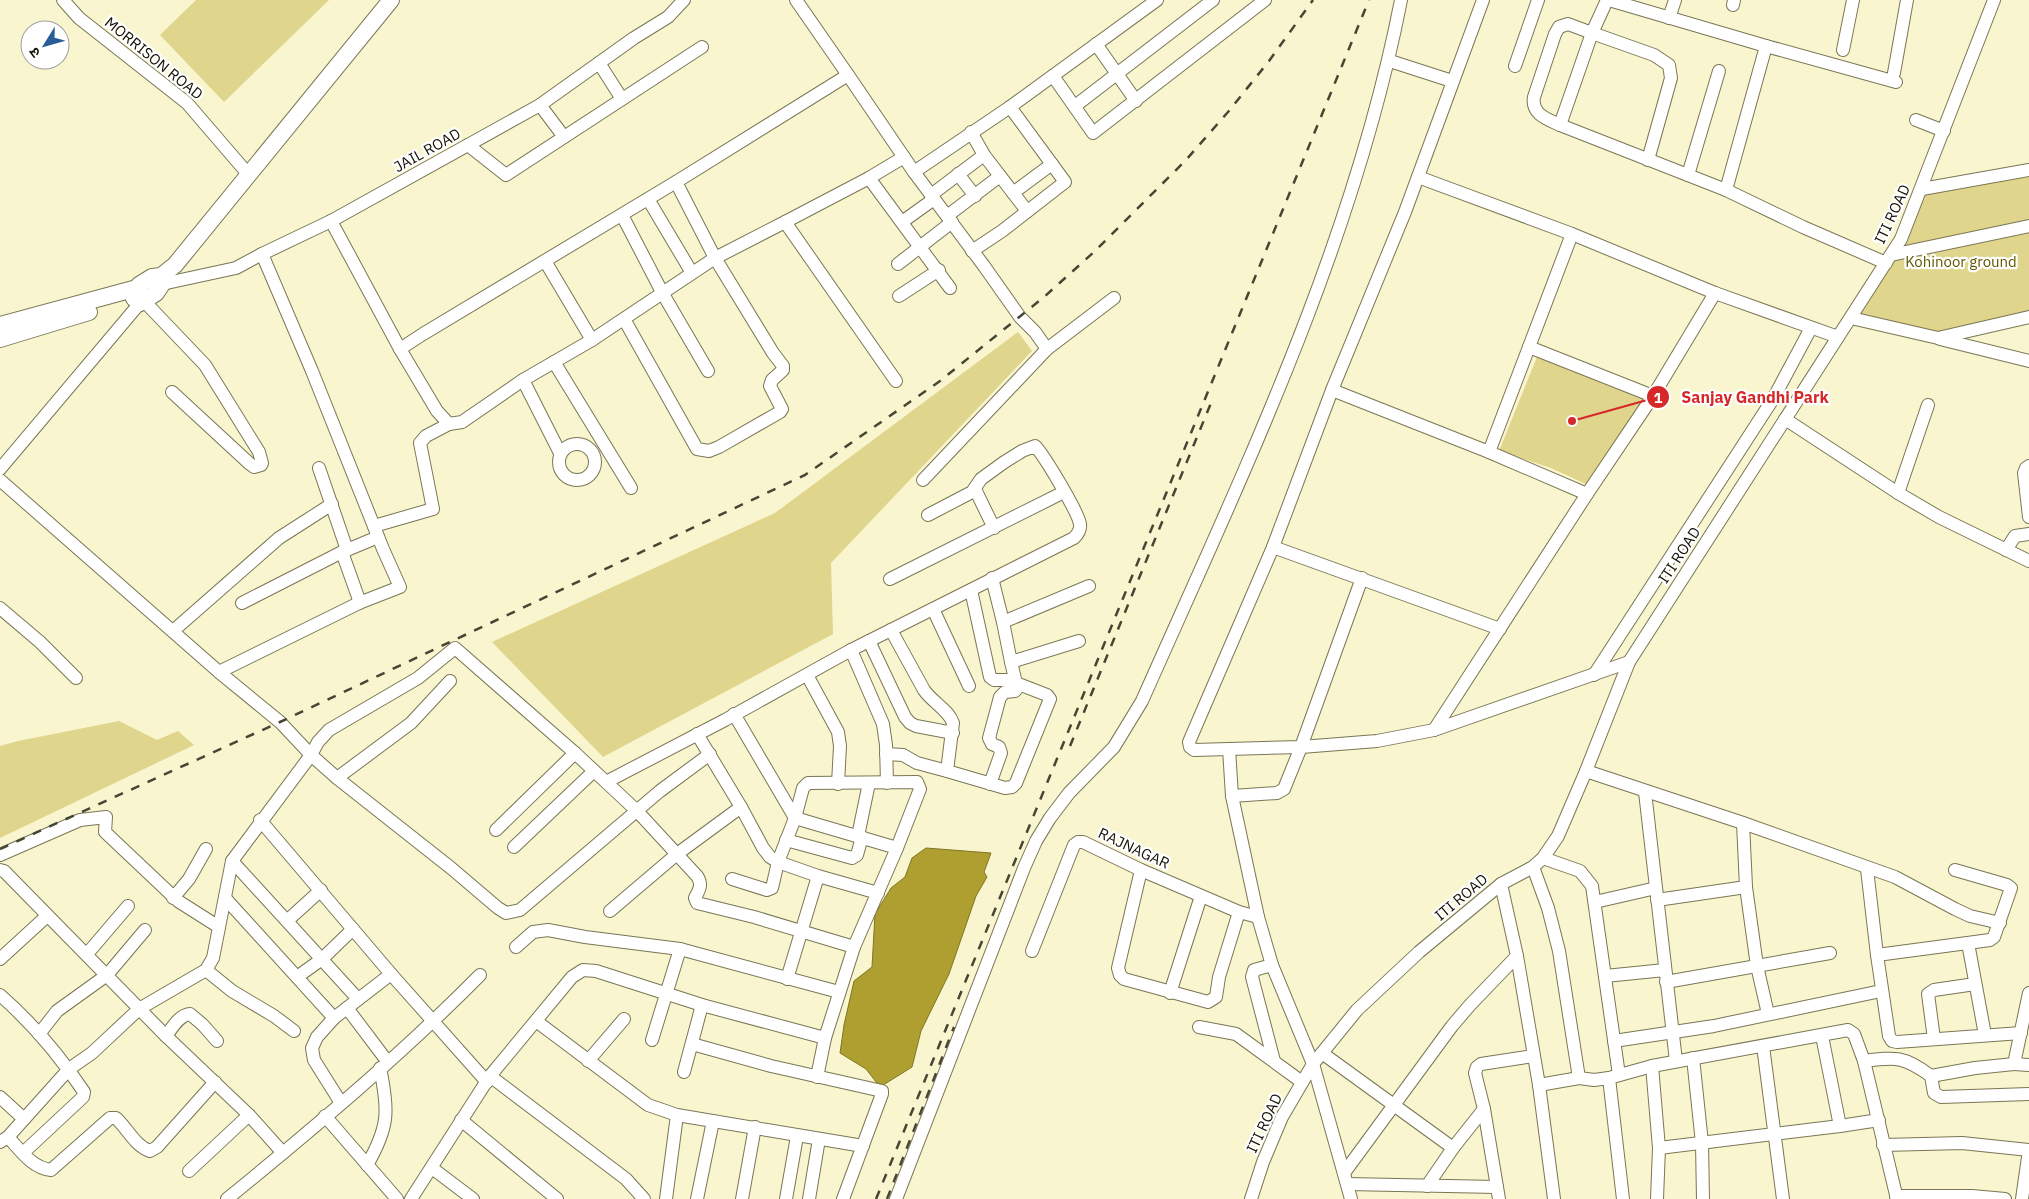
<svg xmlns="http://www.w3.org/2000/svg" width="2029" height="1199" font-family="'IBM Plex Sans','Noto Sans Devanagari',sans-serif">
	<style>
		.green { fill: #dfd58c }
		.water { fill: #ae9f30; stroke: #807523 }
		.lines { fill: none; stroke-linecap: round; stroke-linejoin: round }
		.minor-casing { stroke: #7a7655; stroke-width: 14 }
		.major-casing { stroke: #7a7655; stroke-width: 18 }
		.minor { stroke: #fff; stroke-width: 12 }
		.major { stroke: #fff; stroke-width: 16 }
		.rail { stroke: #474533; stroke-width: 2.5; stroke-dasharray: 9 9; stroke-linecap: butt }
		.labels { text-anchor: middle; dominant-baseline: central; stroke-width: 4.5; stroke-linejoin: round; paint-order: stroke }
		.street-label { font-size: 15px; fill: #131205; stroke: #fff }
		.park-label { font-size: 15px; fill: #625801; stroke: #fff }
		.leader { fill: none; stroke: #d62828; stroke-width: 2 }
		.callout-dot { fill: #d62828; stroke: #fff; stroke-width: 2 }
		.mark-label { font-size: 15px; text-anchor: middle; font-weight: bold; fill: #fff }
		.callout-label { font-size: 16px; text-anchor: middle; font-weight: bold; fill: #d62828; stroke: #fff; stroke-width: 4.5; stroke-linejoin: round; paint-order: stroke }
	</style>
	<rect width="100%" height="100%" fill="#f9f5cf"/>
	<g class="green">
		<path d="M 196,0 L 329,0 L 224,102 L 160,35 Z"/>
		<path d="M 2029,171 L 2029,313 L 1938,338 L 1851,318 L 1922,189 Z"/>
		<path d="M 1018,332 L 1032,351 L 831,563 L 833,634 L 603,757 L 492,642 L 775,513 Z"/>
		<path d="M 1541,347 L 1652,391 L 1590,486 L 1551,468 L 1499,451 Z"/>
		<path d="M 119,721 L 157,740 L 178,731 L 194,745 L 0,838 L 0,746 L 18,741 Z"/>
	</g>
	<path class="water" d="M 926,848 L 991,853 L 984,872 L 987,877 L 976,896 L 949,974 L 921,1031 L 912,1067 L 880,1087 L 866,1069 L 840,1053 L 844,1025 L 854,981 L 872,967 L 875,914 L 891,888 L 905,877 L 912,858 Z"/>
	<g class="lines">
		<g class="minor-casing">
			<g id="minor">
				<path d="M 63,0 L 79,18 L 187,103 L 248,174"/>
				<path d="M 796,0 L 848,75"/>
				<path d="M 1483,0 L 1405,212 L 1332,390 L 1273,547 L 1189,742 L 1190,747 L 1194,750 L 1301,747 L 1377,741 L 1434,730 L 1629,662"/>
				<path d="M 1607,0 L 1592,33 L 1568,24 L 1559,27 L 1555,34 L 1534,97 C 1531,114 1547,119 1560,125 L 1726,190 L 1803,227 L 1886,263"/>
				<path d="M 1609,0 L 1766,46 L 1726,190"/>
				<path d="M 1733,5 L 1734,0"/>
				<path d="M 1669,18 L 1675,0"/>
				<path d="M 1096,44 L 1136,101"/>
				<path d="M 1766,46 L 1896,82"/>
				<path d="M 1843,50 L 1853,0"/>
				<path d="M 1390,61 L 1452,81"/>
				<path d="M 599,63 L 622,99"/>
				<path d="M 1515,66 L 1538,0"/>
				<path d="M 1894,73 L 1907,0"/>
				<path d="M 1053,76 L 1093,133 L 1265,0"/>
				<path d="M 540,105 L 564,137"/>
				<path d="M 1075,106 L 1213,0"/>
				<path d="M 1916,120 L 1944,131"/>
				<path d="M 1560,125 L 1592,33 L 1654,55 L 1669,65 L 1671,78 L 1648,160"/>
				<path d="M 971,132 L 984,155 L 1027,211"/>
				<path d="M 468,145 L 506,175 L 702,47"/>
				<path d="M 958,174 L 975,196"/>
				<path d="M 1688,175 L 1719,71"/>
				<path d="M 1418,177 L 1572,234 L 1715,293 L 1838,337"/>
				<path d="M 869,178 L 950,288"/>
				<path d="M 1922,189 L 2029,170"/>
				<path d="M 1013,193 L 1052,164"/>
				<path d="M 931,195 L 984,155"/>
				<path d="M 648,199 L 692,273"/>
				<path d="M 622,215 L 663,294 L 708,371"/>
				<path d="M 947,216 L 1000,176"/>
				<path d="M 331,221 L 400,349 L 437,411 L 449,424 L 462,422 L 523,380 L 592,340 L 715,258 L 785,222 L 896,381"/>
				<path d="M 785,222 L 869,178 L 904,157"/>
				<path d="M 902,222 L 934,199"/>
				<path d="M 972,251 L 1002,231 L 1065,182 L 1010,107"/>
				<path d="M 262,254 L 312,371 L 383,549 L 400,587 L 359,603"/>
				<path d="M 1891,255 L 2029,226"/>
				<path d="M 545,261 L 592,340"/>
				<path d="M 898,264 L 952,222"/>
				<path d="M 162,284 L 236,268 L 262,254 L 331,221 L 540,105 L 634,38 L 668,17 L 684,0"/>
				<path d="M 899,296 L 939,270"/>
				<path d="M 144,301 L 205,365 L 259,452 L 262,463 L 261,465 L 254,467 L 250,464 L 172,392"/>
				<path d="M 1851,318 L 1938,338 L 2029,317"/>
				<path d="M 624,319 L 697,449 L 709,451 L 719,447 L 780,412 L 782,409 L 770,386 L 772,380 L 783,370 L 783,366 L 773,353 L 715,258 L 676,182"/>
				<path d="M 1940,339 L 2029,361"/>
				<path d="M 1529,347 L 1653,396"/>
				<path d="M 400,349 L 423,334 L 676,182 L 848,75 L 914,172"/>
				<path d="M 1047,349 L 1035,332 L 1020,317 L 984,266 L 914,172 L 1010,107 L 1157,0"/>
				<path d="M 554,362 L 631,488"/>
				<path d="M 523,380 L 560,453"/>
				<path d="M 1332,390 L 1489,452 L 1572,234"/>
				<path d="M 1785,419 L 1898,493 L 1939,517 L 2029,561"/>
				<circle cx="577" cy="462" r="18"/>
				<path d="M 1489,452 L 1587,494"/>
				<path d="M 2029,466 L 2026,468 L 2024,473 L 2029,517"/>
				<path d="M 319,468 L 347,550"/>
				<path d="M 0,469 L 140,303"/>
				<path d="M 0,480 L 219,672 L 280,722 L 311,755 L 337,778 L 451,868 L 498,908 L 506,913 L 520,910 L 660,791 L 710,754"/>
				<path d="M 923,480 L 1047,349 L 1114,298"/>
				<path d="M 975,489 L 994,528"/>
				<path d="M 1898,493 L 1928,405"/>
				<path d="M 374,526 L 433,509 L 420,443 L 426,436 L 449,424"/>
				<path d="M 1273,547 L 1500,629"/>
				<path d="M 2006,550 L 2015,536 L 2029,534"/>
				<path d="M 992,578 L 1003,622 L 1011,662 L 1079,641"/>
				<path d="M 890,579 L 1064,492"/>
				<path d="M 971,590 L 990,677 L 994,680 L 1014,680"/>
				<path d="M 242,603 L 342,552 L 378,537"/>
				<path d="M 0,608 L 40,642 L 76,678"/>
				<path d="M 933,609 L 969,686"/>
				<path d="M 1003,622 L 1089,586"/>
				<path d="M 891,630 L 924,690 C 932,702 949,710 953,723 L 947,771 L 1005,788 L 1012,787 L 1016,783 L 1050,699 L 1047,695 L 1016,683 L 1011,662"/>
				<path d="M 173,631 L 279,538 L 332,504"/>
				<path d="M 869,641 L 905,717 L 910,723 L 916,726 L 953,733"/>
				<path d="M 851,650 L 883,724 L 886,745 L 887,783"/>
				<path d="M 219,672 L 359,603 L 358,597 L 342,552"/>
				<path d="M 807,675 L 838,732 L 840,746 L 838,784"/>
				<path d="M 1594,675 L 1773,399 L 1811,328"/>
				<path d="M 734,714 L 795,818 L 897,848"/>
				<path d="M 1434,730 L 1587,494 L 1653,396 L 1715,293"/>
				<path d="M 697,734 L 741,807 L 763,848 L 770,857 L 778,862 L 818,876 L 878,893"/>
				<path d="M 1229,749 L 1232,796 L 1258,917 L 1272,965 L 1313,1064 L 1351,1199"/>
				<path d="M 886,754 L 903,755 L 917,763 L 947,771"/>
				<path d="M 1586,771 L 1743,823 L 1895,877 L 1955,909 L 1970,916 L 2000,923"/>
				<path d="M 337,778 L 411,723 L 450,681"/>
				<path d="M 606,782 L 637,811 L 697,876 C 703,885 699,890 695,898 L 697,903 L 754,917 L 854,947"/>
				<path d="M 990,784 L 1001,753 L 999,747 L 992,744 L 989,738 L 1000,697 L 1005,692 L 1015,691 L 1019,686"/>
				<path d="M 1645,792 L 1676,1061"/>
				<path d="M 1232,796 L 1277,793 L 1284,789 L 1301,747 L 1362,578"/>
				<path d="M 260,820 L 391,974 L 487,1082"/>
				<path d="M 1743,823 L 1746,887 L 1757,966 L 1768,1014"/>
				<path d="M 496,830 L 575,753"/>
				<path d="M 858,836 L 869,783"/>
				<path d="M 786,840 L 852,858 L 857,855 L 862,837"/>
				<path d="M 514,847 L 594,771"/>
				<path d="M 0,855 L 80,820 L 106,817 L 105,832 L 178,901 L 219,927"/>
				<path d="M 1543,858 L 1580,871 L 1592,886 L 1619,1075"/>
				<path d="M 232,861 L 358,999"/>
				<path d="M 1533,867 L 1548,908 L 1559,951 L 1579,1078"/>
				<path d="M 1867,869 L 1877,955 L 1889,1036 L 1892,1041 L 1897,1042 L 2021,1033"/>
				<path d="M 0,870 L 4,871 L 166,1036 L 249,1115 L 283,1153"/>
				<path d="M 1141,870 L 1118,968 L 1120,975 L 1124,979 L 1208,1002 L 1216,997 L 1219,977 L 1239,912"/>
				<path d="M 732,879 L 767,890 L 772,888 L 778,862 L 795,818 L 803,788 L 808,783 L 917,782 L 920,789 L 897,848 L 854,947 L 825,1038 L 817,1077"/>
				<path d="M 1501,884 L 1517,956 L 1539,1085 L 1554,1199"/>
				<path d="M 173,898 L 189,879 L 206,849"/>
				<path d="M 225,898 L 334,1018"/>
				<path d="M 1657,900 L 1746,887"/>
				<path d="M 1595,902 L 1656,888"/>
				<path d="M 610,911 L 677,854 L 741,807"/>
				<path d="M 288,920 L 321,890"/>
				<path d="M 1968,943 L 1985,1035"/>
				<path d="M 516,947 L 533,932 L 548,930 L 585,937 L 680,949 L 839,992"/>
				<path d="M 1032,951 L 1074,845 L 1078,842 L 1083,842 L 1141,870 L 1239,912 L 1258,917"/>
				<path d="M 87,954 L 128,906"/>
				<path d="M 1877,955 L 1990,940 L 1994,937 L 2011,888 L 2007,885 L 1955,870"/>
				<path d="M 0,959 L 47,916"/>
				<path d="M 1272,965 L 1254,970 L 1252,977 L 1274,1061"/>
				<path d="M 206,970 L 232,991 L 274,1016 L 294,1031"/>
				<path d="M 1605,976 L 1665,970"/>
				<path d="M 297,977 L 322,959 L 353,929"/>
				<path d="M 787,979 L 818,876"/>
				<path d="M 1666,982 L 1830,953"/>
				<path d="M 1170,993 L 1201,896"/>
				<path d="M 2029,993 L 2014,1064 L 2029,1065"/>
				<path d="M 0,995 C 32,1023 60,1056 84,1092 L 83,1097 L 23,1153"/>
				<path d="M 347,1008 L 387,1061"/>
				<path d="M 536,1021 L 648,1105 L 677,1115 L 863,1146"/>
				<path d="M 1199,1027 L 1236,1034 L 1302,1082"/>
				<path d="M 39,1034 L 57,1011 L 107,975 L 145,930"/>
				<path d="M 166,1036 C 172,1028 179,1015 190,1014 L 203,1025 L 217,1041"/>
				<path d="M 1822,1036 L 1840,1126 L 1879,1120"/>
				<path d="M 1934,1039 L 1928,994 L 1934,990 L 1975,984"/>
				<path d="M 652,1040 L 680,949"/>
				<path d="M 1614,1041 L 1714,1026 L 1881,991"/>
				<path d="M 692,1044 L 771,1066 L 882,1091 L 882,1094 L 843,1199"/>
				<path d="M 1763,1046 L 1783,1199"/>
				<path d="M 1322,1053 L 1453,1148"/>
				<path d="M 1693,1058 L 1702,1143 L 1703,1199"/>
				<path d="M 588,1061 L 624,1019"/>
				<path d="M 1864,1061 C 1896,1057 1904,1056 1931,1076 L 1934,1093 L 1941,1097 L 2029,1094"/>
				<path d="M 1652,1066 L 1659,1148 L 1657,1199"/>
				<path d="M 684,1072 L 702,1005"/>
				<path d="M 490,1076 L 626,1179 L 644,1199"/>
				<path d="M 1931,1076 L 1975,1068 L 2014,1064"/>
				<path d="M 1609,1078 L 1623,1199"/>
				<path d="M 1539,1085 L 1579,1078 L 1594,1080 L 1609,1078 L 1652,1066 L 1848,1030 L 1854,1034 L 1864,1061 L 1897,1199"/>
				<path d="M 0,1097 L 24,1119"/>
				<path d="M 341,1103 L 314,1060 L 312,1048 L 317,1037 L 334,1018 L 391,974"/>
				<path d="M 325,1116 L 397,1199"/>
				<path d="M 461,1120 L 557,1199"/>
				<path d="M 8,1137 L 69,1069 L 92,1053 L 139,1009 L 206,970 L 213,958 L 232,861 L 311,755 L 318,742 L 329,730 L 418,678 L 455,648 L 575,753 L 606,782 L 725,720 L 851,650 L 1074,538 C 1078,534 1081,530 1080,524 C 1078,512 1044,455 1035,446 L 1022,451 L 1003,463 L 981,479 L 972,492 L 928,515"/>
				<path d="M 0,1142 L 8,1137 C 20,1150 32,1168 51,1170 L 110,1118 L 116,1118 C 127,1128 135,1146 150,1151 L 157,1147 L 215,1082"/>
				<path d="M 1883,1145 L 1962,1143 L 2029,1150 L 2022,1199"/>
				<path d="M 1659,1148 L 1840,1126"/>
				<path d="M 367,1165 C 389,1127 389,1111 380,1068"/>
				<path d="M 432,1168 L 473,1199"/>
				<path d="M 189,1171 L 249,1115"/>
				<path d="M 1344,1173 L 1452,1026 L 1470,1005 L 1517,956"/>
				<path d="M 1347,1184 L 1497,1187"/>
				<path d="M 1427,1186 L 1453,1148 L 1484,1109"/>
				<path d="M 1896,1196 L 1972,1196 L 2005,1199"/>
				<path d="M 227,1199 C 314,1128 401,1055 480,975"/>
				<path d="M 411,1199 L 490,1076 L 572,977 L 583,970 L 596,971 L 702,1005 L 825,1038"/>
				<path d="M 666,1199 L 677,1115"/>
				<path d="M 697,1199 L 713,1121"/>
				<path d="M 742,1199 L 755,1127"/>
				<path d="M 786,1199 L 797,1136"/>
				<path d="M 809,1199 L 819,1139"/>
				<path d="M 896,1199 L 1024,868 L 1036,841 L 1050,818 L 1069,793 L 1114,747 L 1142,701 C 1243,473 1353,246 1401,0"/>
				<path d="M 1251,1199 L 1263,1162 L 1282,1117 L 1313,1064 L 1357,1010 L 1419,952 L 1501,884 L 1533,867 L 1543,858 L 1558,836 L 1586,771 L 1629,662 L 1901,239 L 1994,0"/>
				<path d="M 1499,1199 L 1484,1109 L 1475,1073 L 1477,1067 L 1481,1064 L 1533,1056"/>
			</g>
		</g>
		<g class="major-casing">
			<g id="major">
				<path d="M 134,298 L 139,285 L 152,277 L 161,276 L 175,265 L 391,0"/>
				<path d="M 134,298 L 140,303 L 156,293 L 162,284 L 161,276"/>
				<path d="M 0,325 L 137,288"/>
				<path d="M 0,339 L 89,312"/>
			</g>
		</g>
		<use href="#minor" class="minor"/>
		<use href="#major" class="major"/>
		<g class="rail">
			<path d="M 1070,746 L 1211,403"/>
			<path d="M 0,849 L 280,722 L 805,475 L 940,381 L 1044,297 L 1094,252 L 1186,160 L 1228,112 L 1269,61 L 1313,0"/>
			<path d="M 876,1199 L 1369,0"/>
			<path d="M 887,1199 L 954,1027"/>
		</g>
	</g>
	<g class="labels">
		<g class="street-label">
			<text transform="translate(154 58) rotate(39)">MORRISON ROAD</text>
			<text transform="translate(427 150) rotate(-29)">JAIL ROAD</text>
			<text transform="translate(1892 214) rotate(-65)">ITI ROAD</text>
			<text transform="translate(1679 555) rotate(-57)">ITI ROAD</text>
			<text transform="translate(1134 848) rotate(25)">RAJNAGAR</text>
			<text transform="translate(1461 897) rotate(-40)">ITI ROAD</text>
			<text transform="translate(1264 1123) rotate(-65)">ITI ROAD</text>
		</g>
		<g class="park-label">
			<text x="1961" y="261">Kohinoor ground</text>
		</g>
	</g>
	<path class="leader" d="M1572 421L1658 397"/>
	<g class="callout-dot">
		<circle cx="1572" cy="421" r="5"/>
		<circle cx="1658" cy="397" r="12"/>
	</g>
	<g class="mark-label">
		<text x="1658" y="403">1</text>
	</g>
	<g class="callout-label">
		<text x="1755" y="403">Sanjay Gandhi Park</text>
	</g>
	<g transform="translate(45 45) rotate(233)"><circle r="24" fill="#ffffff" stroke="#a1a09b"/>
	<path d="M0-4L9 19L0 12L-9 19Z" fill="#275e96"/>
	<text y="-8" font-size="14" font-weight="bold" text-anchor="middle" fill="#131205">उ</text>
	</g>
</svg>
